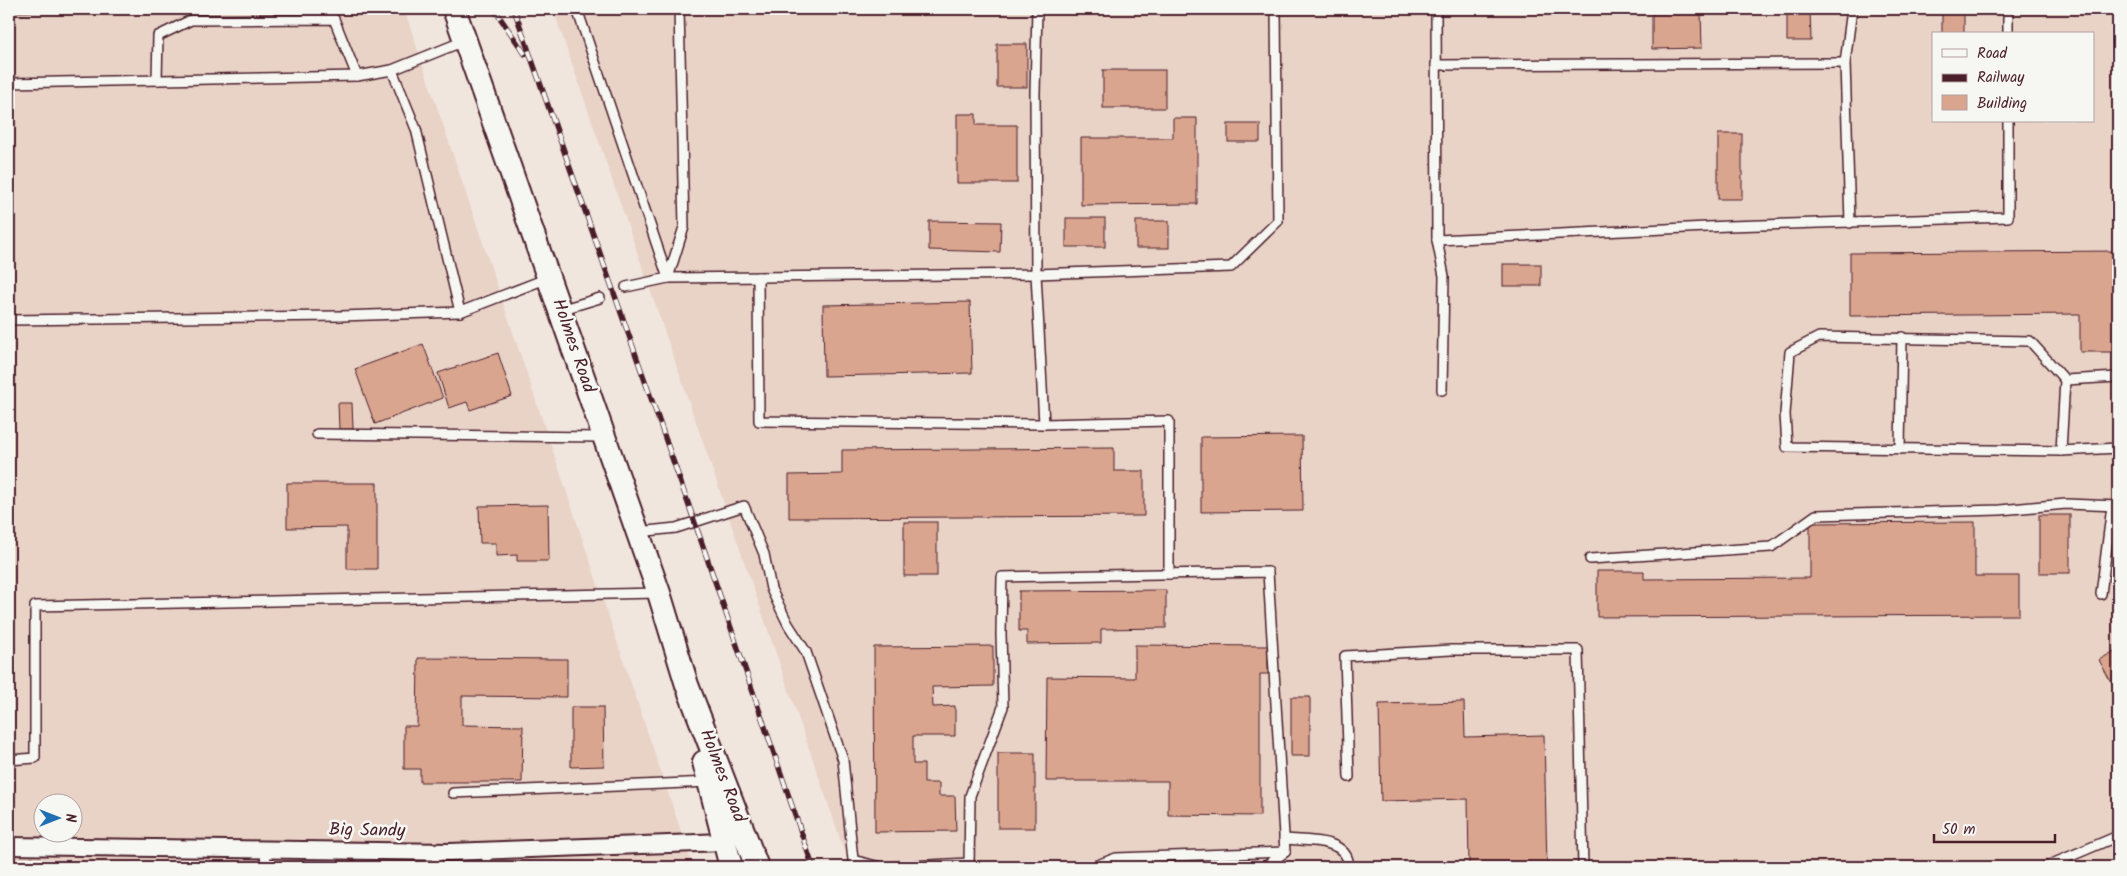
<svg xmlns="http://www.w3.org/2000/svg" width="2127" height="876" font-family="Kalam,sans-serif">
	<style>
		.built { fill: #e9d2c6; fill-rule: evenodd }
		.building { fill: #daa58f; stroke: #4a1f2b }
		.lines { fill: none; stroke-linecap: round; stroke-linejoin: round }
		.service-casing { stroke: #4a1f2b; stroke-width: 12 }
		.minor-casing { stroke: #4a1f2b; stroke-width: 20 }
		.secondary-casing { stroke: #4a1f2b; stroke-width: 26 }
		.service { stroke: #f6f6f2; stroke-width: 9 }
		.minor { stroke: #f6f6f2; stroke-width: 16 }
		.secondary { stroke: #f6f6f2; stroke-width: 22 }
		.rail-casing { stroke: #4a1f2b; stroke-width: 5.5 }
		.rail { stroke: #f6f6f2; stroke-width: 4; stroke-dasharray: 11; stroke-linecap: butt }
		.labels { text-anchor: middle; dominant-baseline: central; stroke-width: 5; stroke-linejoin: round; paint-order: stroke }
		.street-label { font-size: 18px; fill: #4a1f2b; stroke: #f6f6f2 }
	</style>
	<rect width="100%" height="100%" fill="#f0e6de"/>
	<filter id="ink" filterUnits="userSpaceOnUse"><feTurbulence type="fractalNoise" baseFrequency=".02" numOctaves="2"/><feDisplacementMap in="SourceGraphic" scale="10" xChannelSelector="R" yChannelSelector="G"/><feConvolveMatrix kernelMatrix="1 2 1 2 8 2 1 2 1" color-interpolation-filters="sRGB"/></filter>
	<g filter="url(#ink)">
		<g class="built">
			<path d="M 9,9 L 404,9 L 693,867 L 9,867 ZM 42,804 L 72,804 L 72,834 L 42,834 Z"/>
			<path d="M 553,9 L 2118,9 L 2118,867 L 850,867 ZM 1933,34 L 2093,34 L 2093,121 L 1933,121 Z"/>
		</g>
		<g class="building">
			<path d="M 9,9 L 195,9 L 9,12 Z"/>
			<path d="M 1664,9 L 1810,9 L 1811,41 L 1787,41 L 1787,11 L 1701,11 L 1702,48 L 1652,49 L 1652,13 L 1664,13 Z"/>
			<rect x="1942" y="9" width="22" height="25"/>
			<rect x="997" y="44" width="30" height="43"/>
			<rect x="1103" y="70" width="62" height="38"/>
			<path d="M 957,114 L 976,114 L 976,125 L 1017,125 L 1017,183 L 957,183 Z"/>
			<path d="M 1173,118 L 1197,118 L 1197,204 L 1081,205 L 1081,138 L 1173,138 Z"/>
			<rect x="1228" y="124" width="32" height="18"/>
			<rect x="1718" y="134" width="24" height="65"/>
			<rect x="1066" y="218" width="39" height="29"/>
			<path d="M 929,221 L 1001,222 L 1000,252 L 929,250 Z"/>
			<rect x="1136" y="221" width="33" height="27"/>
			<path d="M 2118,251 L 2118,352 L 2080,352 L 2080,314 L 1850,316 L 1850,253 Z"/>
			<rect x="1503" y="264" width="38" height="22"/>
			<path d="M 970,302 L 972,373 L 824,376 L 823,305 Z"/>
			<path d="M 423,344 L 443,398 L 375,424 L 355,369 Z"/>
			<path d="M 498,353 L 512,396 L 470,410 L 467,402 L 449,408 L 438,373 Z"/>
			<path d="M 338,403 L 352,403 L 353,429 L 339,429 Z"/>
			<path d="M 1302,436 L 1303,511 L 1201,512 L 1201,437 Z"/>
			<path d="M 1114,448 L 1114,471 L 1144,471 L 1144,516 L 789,518 L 789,475 L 842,474 L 842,450 Z"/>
			<path d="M 287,483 L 377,483 L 377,569 L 347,569 L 347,527 L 287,528 Z"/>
			<path d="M 548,505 L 549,561 L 517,561 L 517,555 L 496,556 L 496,543 L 480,543 L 479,506 Z"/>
			<rect x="2039" y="515" width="31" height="58"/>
			<rect x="904" y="522" width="33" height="54"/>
			<path d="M 1975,522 L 1975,576 L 2019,576 L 2019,615 L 1597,617 L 1597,571 L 1644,571 L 1644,579 L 1810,578 L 1810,523 Z"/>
			<path d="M 1166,590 L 1166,628 L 1101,629 L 1101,643 L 1027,644 L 1027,631 L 1019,631 L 1019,591 Z"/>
			<path d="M 1135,645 L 1268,646 L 1268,674 L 1260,674 L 1260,816 L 1168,815 L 1168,781 L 1046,781 L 1047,677 L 1135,678 Z"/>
			<path d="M 993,646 L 993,686 L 932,687 L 933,707 L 955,706 L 955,736 L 913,736 L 913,764 L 924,764 L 924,783 L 939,783 L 939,796 L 955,796 L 956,831 L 875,832 L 874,647 Z"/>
			<path d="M 2118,649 L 2118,690 L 2116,691 L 2099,660 Z"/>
			<path d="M 418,658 L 567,659 L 567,697 L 462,696 L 462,725 L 523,726 L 522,782 L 420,782 L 420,769 L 404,769 L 404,726 L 417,726 Z"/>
			<rect x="1291" y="697" width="19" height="59"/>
			<path d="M 1464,702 L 1465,737 L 1544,735 L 1547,867 L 1469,867 L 1468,799 L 1381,801 L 1379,704 Z"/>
			<path d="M 571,707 L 603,707 L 604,766 L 571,767 Z"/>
			<rect x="998" y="753" width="37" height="75"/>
		</g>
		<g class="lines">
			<g class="service-casing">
				<g id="service">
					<path d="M 577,9 L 668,278"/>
					<path d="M 1037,9 L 1035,93 L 1036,274 L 1044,424"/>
					<path d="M 1436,9 L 1437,240 L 1728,226 L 2008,217 L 2008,121"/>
					<path d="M 2008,34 L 2008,9"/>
					<path d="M 1436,65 L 1845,63"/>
					<path d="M 157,80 L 158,36 L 191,20 L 334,19 L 357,76"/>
					<path d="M 9,83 L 357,76 L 392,70 L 464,41"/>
					<path d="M 1850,223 L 1845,63 L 1852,9"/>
					<path d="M 1437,240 L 1444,276 L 1442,390"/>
					<path d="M 758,277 L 759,421 L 1044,424 L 1169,421 L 1169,574"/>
					<path d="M 668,278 L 684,227 L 679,9"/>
					<path d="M 626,287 L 668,278 L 1036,274 L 1231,267 L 1278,221 L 1276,9"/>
					<path d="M 560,310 L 600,298"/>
					<path d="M 460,312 L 548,278"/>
					<path d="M 9,320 L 341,316 L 460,312 L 416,129 L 392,70"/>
					<path d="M 2118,377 L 2065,380 L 2030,341 L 1819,337 L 1790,352 L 1785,414 L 1787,447 L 2061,451 L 2118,448"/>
					<path d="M 317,434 L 602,437"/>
					<path d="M 1900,449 L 1902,337"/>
					<path d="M 2061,451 L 2065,380"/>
					<path d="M 638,532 L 676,528 L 744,506 L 764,554 L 771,589 L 788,624 L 806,652 L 843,760 L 853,860 L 880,867"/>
					<path d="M 1590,559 L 1771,547 L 1816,515 L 2000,510 L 2066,504 L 2118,506"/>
					<path d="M 2101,594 L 2112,506"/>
					<path d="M 9,760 L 35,758 L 35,606 L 659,593"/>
					<path d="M 1349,777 L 1345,656 L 1451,650 L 1578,650 L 1583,867"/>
					<path d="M 453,793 L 709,782"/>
					<path d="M 1284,839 C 1306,841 1348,837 1349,867"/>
					<path d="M 265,849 L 266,867"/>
					<path d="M 436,867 L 437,852"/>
					<path d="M 486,867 L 488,850"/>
					<path d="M 890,867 L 969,863"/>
					<path d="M 969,867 L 970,796 L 1003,707 L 1001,634 L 1002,577 L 1268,572 L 1285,852"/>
					<path d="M 1092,867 L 1116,858 L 1285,852"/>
					<path d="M 1265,867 L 1285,852"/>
					<path d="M 2045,867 L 2118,836"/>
				</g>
			</g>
			<g class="minor-casing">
				<path id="minor" d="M 9,846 L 450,852 L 725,842"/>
			</g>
			<g class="secondary-casing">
				<g id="secondary">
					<path d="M 454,9 L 659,593 L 687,685 L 757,867"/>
					<path d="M 704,762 L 731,867"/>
				</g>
			</g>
			<use href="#service" class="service"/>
			<use href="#minor" class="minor"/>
			<use href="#secondary" class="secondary"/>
			<g class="rail-casing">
				<g id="rail">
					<path d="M 494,9 L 525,54"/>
					<path d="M 514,9 L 695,523 L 813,867"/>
				</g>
			</g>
			<use href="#rail" class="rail"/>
		</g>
	</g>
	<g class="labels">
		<g class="street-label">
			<text transform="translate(573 346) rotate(71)">Holmes Road</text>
			<text transform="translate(722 776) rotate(69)">Holmes Road</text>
			<text transform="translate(367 831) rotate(1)">Big Sandy</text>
		</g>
	</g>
	<rect width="2127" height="876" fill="none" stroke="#f6f6f2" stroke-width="30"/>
	<rect x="15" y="15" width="2097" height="846" fill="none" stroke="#4a1f2b" stroke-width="2" filter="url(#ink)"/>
	<rect x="1932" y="32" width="162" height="90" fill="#f6f6f2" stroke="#b1a0a2"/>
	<rect x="1942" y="49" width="25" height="8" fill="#f6f6f2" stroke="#b1a0a2"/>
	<text x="1977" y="58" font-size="15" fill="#4a1f2b">Road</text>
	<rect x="1942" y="74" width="25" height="8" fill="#4a1f2b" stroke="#b1a0a2"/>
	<text x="1977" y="82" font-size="15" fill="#4a1f2b">Railway</text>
	<rect x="1942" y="95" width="25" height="15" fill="#daa58f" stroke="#b1a0a2"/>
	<text x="1977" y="108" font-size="15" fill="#4a1f2b">Building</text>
	<g transform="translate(58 818) rotate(90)"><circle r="24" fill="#f6f6f2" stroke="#b1a0a2"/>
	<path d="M0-4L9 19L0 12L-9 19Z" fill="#1f6fb2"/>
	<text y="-8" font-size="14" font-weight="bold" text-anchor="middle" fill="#4a1f2b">N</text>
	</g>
	<path d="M1934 834v8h121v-8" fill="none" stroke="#4a1f2b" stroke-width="2.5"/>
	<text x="1942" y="834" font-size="15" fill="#4a1f2b" stroke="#f6f6f2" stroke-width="4" paint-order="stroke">50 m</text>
</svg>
